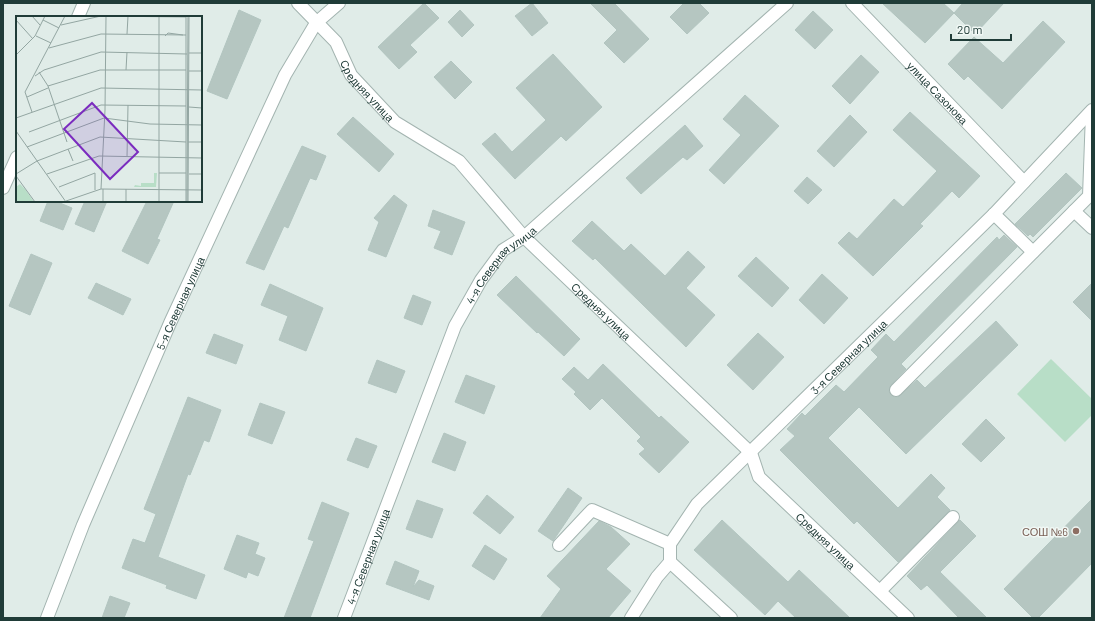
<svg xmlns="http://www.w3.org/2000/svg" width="1095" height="621" font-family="Barlow,sans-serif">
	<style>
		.green { fill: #b8dec7 }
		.building { fill: #b5c6c1; stroke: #b2c5c0 }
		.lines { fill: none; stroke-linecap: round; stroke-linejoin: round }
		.minor-casing { stroke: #a3b4b0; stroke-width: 14 }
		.minor { stroke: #fff; stroke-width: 12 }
		.education-dot { fill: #8d6e63; stroke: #f1f8f5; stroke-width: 1.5 }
		.labels { text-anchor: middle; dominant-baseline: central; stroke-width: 3; stroke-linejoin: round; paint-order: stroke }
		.street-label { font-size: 11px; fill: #203c38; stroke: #f1f8f5 }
		.education-label { font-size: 11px; fill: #785e54; stroke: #f1f8f5; text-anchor: end }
		.inset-road { fill: none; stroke: #93a6a2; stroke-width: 1 }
		.view { fill: #7b2cbf; fill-opacity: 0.15; stroke: #7b2cbf; stroke-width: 2 }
		.inset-edge { fill: none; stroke: #203c38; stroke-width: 2 }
	</style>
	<rect width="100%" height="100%" fill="#e0ece8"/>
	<path class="green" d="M 1051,359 L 1092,399 L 1092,415 L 1065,442 L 1017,394 Z"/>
	<g class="building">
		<path d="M 424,3 L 439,18 L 410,45 L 417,52 L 399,69 L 378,47 Z"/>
		<path d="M 532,3 L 548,23 L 532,36 L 515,16 Z"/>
		<path d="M 590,3 L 614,3 L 649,39 L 624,63 L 604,43 L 617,30 Z"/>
		<path d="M 684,3 L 699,3 L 709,13 L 687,34 L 670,17 Z"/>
		<path d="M 882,3 L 943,3 L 954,13 L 925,43 Z"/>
		<path d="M 963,3 L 1004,3 L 975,34 L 954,13 Z"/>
		<path d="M 239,10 L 261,20 L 227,99 L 207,91 Z"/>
		<path d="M 460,10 L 474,25 L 462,37 L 448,22 Z"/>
		<path d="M 813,11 L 833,30 L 815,49 L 795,30 Z"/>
		<path d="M 1043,21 L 1065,42 L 1002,109 L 968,76 L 964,80 L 948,64 L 974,37 L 1003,63 Z"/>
		<path d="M 553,54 L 602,107 L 566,141 L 561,136 L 515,179 L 482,144 L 495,133 L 512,152 L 546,120 L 516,88 Z"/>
		<path d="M 861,55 L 879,72 L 850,104 L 832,86 Z"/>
		<path d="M 451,61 L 472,82 L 455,99 L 434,77 Z"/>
		<path d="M 745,95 L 779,126 L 724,184 L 709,170 L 741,135 L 723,119 Z"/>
		<path d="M 910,112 L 980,176 L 959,198 L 952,191 L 920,224 L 923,226 L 873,276 L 838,243 L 849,232 L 857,239 L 894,199 L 903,207 L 937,171 L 893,130 Z"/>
		<path d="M 850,115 L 867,132 L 834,167 L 817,151 Z"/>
		<path d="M 353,117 L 394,154 L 379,172 L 337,134 Z"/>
		<path d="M 685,125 L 703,146 L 687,160 L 683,157 L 641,194 L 626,178 Z"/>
		<path d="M 302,146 L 326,156 L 316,180 L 310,178 L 288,228 L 284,226 L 264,270 L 246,263 Z"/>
		<path d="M 1066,173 L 1082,188 L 1033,237 L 1030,234 L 1028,236 L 1015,224 Z"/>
		<path d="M 807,177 L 822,190 L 808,204 L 794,191 Z"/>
		<path d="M 394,195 L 407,205 L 386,257 L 368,250 L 379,222 L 374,218 Z"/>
		<path d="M 48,201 L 55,201 L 72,208 L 63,230 L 40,221 Z"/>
		<path d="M 85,201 L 107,201 L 94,232 L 75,224 Z"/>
		<path d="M 147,201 L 174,201 L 157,239 L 160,240 L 148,264 L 122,251 Z"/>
		<path d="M 433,210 L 465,222 L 452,255 L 434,248 L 441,231 L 428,226 Z"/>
		<path d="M 592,221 L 624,251 L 631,244 L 665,276 L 688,251 L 705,267 L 686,288 L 715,315 L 686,347 L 595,258 L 593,260 L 572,241 Z"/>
		<path d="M 1004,235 L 1017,247 L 901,364 L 906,369 L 891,385 L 889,392 L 894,397 L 898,397 L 917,380 L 925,388 L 996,321 L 1018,345 L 906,454 L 859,407 L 828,438 L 898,508 L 931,474 L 945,488 L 937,497 L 950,510 L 898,562 L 857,521 L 854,524 L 780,450 L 795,436 L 787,429 L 802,413 L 805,416 L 836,385 L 844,392 L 878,357 L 871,350 L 886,334 L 894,342 L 997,237 L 999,240 Z"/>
		<path d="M 31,254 L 52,263 L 30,315 L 9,306 Z"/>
		<path d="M 756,257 L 789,288 L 772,307 L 738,276 Z"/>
		<path d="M 822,274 L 848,298 L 824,324 L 799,300 Z"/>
		<path d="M 516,276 L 580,339 L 564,356 L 538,332 L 537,333 L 497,295 Z"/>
		<path d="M 96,283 L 131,299 L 123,315 L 88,298 Z"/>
		<path d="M 1092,283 L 1092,321 L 1073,302 Z"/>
		<path d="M 270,284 L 323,308 L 306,351 L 279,340 L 288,316 L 261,305 Z"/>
		<path d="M 413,295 L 431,302 L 422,325 L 404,318 Z"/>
		<path d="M 758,333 L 784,357 L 753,390 L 727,365 Z"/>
		<path d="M 214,334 L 243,345 L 236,364 L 206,353 Z"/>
		<path d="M 377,360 L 405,371 L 396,393 L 368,383 Z"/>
		<path d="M 603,364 L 659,418 L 661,416 L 689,442 L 659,473 L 639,454 L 645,449 L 637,441 L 641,437 L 602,398 L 590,410 L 574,394 L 576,392 L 562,379 L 574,367 L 588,380 Z"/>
		<path d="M 466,375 L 495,386 L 484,414 L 455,402 Z"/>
		<path d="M 188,397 L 221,410 L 209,442 L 204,440 L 190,475 L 188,474 L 158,557 L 205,575 L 196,599 L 166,588 L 167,585 L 122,568 L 133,539 L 145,543 L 156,514 L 144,509 Z"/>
		<path d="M 260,403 L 285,412 L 272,444 L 248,435 Z"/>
		<path d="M 986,419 L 1005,438 L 981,462 L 962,444 Z"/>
		<path d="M 444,433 L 466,442 L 455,471 L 432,462 Z"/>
		<path d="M 356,438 L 377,446 L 368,468 L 347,460 Z"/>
		<path d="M 568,488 L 582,498 L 553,541 L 538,531 Z"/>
		<path d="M 487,495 L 514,517 L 500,534 L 473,513 Z"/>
		<path d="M 1092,499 L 1092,563 L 1038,618 L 1033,618 L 1004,589 Z"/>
		<path d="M 417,500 L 443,509 L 432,538 L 406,529 Z"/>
		<path d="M 322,502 L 349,513 L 310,618 L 284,618 L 314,541 L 308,539 Z"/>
		<path d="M 722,520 L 788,582 L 799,570 L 850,618 L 796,618 L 778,601 L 765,615 L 694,550 Z"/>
		<path d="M 960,520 L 976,536 L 940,572 L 987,618 L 959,618 L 927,585 L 921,590 L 907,576 Z"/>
		<path d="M 599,521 L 611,527 L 630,544 L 606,569 L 631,591 L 608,618 L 540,618 L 561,589 L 547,576 Z"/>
		<path d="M 237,535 L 259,543 L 255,554 L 265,558 L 258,576 L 248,572 L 246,578 L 224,569 Z"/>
		<path d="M 485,545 L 507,559 L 494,580 L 472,566 Z"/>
		<path d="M 395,561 L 419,571 L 413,587 L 419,580 L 434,586 L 429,600 L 386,584 Z"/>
		<path d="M 110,596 L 130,603 L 124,618 L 102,618 Z"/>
	</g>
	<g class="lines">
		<g class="minor-casing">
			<g id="minor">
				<path id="s1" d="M 298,3 L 336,42 L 351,75 L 395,122 L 459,161 L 524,237 L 751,453 L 759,477 L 908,618"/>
				<path id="s2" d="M 852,3 L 1024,182"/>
				<path d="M 78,17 L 84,3"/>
				<path d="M 3,188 L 17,157"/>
				<path d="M 1074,211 L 1092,228"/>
				<path d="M 994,214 L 1033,252"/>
				<path d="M 896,390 L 1089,196 L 1092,113"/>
				<path d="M 559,545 L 592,510 L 670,544"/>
				<path d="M 670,562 L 731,618"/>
				<path d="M 880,591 L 953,517"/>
				<path id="s3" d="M 47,618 L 83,525 L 170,323 L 285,75 L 316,23 L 339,3"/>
				<path id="s4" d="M 344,618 L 455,326 L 481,280 L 503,250 L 524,237 L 787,3"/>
				<path id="s5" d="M 631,618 L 657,577 L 670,562 L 670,544 L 697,504 L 994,214 L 1092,110"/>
			</g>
		</g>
		<use href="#minor" class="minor"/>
	</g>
	<circle class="education-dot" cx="1076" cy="531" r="4"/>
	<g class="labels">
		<g class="street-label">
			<text stroke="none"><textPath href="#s1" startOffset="113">Средняя улица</textPath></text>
			<text stroke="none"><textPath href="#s2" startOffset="124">улица Сазонова</textPath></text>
			<text stroke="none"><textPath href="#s4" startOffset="390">4-я Северная улица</textPath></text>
			<text stroke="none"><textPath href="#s3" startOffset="342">5-я Северная улица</textPath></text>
			<text stroke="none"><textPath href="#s1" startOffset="437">Средняя улица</textPath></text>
			<text stroke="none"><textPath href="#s5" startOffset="346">3-я Северная улица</textPath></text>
			<text stroke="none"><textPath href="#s1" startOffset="761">Средняя улица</textPath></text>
			<text stroke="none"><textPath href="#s4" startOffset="66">4-я Северная улица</textPath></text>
		</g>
		<g class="education-label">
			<text x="1068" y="531">СОШ №6</text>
		</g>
	</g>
	<g transform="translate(16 16)">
		<rect width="186" height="186" fill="#e0ece8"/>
		<path d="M 138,157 L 141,157 L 140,171 L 118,171 L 119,169 L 125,170 L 125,167 L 138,167 ZM 4,168 L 9,173 L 18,186 L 0,186 L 0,171 Z" fill="#b8dec7"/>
		<path class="inset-road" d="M 16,0 L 24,9M 0,4 L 17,23M 27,4 L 43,12M 45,9 L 85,0 L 170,1M 111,18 L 112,0M 20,20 L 35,27M 149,20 L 152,17 L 167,19M 33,32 L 85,18 L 170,19M 173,37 L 186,37M 0,39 L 19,20 L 29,0M 110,54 L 111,36M 173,55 L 186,55M 23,56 L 32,70 L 51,126M 19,60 L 28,54 L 85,36 L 171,38M 32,70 L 84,54 L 170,54M 11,81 L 32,72M 173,91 L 186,92M 16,96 L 9,76 L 49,0M 0,102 L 85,72 L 186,74M 0,115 L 50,186M 13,116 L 85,89 L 170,90M 172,126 L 186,126M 11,131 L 88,102 L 134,108 L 186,109M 52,133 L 57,145M 111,141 L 112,89M 143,157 L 170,157M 0,158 L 21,145 L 84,121 L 170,126M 31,158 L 83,140 L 186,142M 173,158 L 186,158M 0,160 L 19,186M 43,171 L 79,157 L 79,174M 85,173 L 89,94 L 90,0M 110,173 L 110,186M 50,185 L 85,173 L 186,174M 87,186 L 87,173M 143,186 L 143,0M 170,186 L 170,0M 171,186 L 172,0M 172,186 L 173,0"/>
		<path class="view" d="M 76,87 L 122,136 L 94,163 L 48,113 Z"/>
		<rect width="186" height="186" class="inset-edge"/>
	</g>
	<rect width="1095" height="621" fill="none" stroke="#203c38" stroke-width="8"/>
	<path d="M951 34v6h60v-6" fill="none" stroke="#203c38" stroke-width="2"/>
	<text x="957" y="34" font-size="12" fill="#203c38" stroke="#f1f8f5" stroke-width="3" paint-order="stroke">20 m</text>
</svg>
